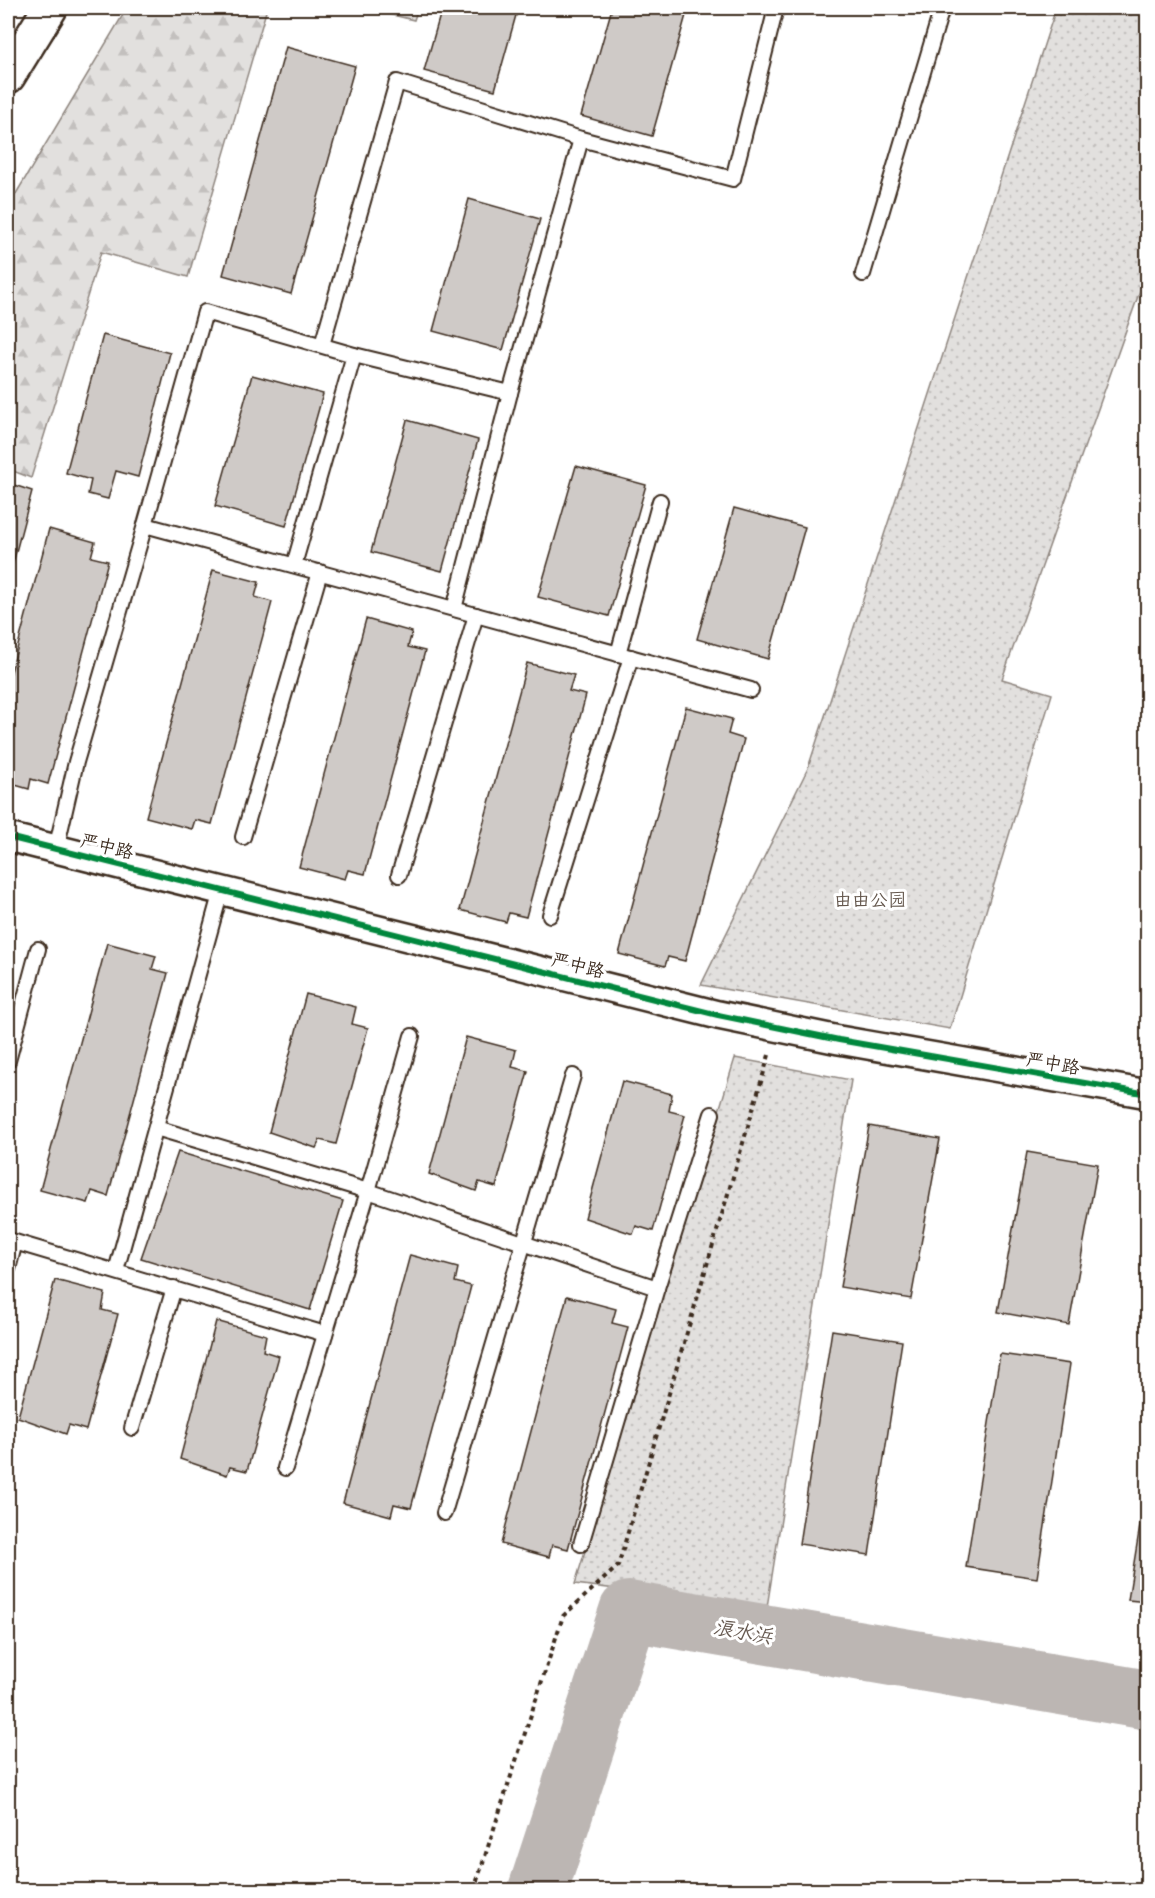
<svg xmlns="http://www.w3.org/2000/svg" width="1155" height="1898" font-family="Delius,'LXGW WenKai TC',sans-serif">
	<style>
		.forest { fill: url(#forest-firs); stroke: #8e857e; stroke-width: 1.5 }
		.park { fill: url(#park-dots); stroke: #8e857e; stroke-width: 1.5 }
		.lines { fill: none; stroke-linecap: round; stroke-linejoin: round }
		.river { stroke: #bcb6b3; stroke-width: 60 }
		.building { fill: #cfcac7; stroke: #3b2a1e; stroke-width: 1.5 }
		.lane-casing { stroke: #3b2a1e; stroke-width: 18 }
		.street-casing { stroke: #3b2a1e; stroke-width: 32 }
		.primary-casing { stroke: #3b2a1e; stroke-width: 38 }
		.path { stroke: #3b2a1e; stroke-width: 4; stroke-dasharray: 4.5 4.5; stroke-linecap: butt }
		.lane { stroke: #fff; stroke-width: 14 }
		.street { stroke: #fff; stroke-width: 27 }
		.primary { stroke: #fff; stroke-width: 33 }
		.cycleway-casing { stroke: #fff; stroke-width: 10 }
		.cycleway { stroke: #00873e; stroke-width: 6 }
		.labels { text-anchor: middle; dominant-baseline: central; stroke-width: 6; stroke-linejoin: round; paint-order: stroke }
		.street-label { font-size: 18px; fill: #3b2a1e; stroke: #fff }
		.park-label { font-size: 18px; fill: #65584e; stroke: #fff }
		.water-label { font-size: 20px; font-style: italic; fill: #685b52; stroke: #fff }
	</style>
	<defs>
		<pattern id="forest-firs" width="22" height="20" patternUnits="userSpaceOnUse" patternTransform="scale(1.5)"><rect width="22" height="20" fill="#e2e0de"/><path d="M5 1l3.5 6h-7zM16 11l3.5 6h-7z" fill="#c3c0be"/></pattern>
		<pattern id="park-dots" width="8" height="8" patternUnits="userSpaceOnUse" patternTransform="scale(1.5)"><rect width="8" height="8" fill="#e2e0de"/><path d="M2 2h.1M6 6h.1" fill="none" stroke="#c3c0be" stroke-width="1.8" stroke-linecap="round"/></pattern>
	</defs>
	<rect width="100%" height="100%" fill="#fff"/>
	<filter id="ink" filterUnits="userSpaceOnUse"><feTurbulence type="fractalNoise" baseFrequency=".0167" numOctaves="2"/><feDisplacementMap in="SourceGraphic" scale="12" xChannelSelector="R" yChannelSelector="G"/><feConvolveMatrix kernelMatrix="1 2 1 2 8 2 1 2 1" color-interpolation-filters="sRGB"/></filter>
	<g filter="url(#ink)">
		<g class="forest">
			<path d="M 127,8 L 267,8 L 188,277 L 101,252 L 31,478 L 8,469 L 8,207 Z"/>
			<path d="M 363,8 L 418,8 L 414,20 Z"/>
		</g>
		<g class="park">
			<path d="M 1056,8 L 1147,8 L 1147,271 L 1002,679 L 1052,694 L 950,1029 L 701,985 L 808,768 Z"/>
			<path d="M 735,1058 L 851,1080 L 767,1607 L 575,1584 Z"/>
		</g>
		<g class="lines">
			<path class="river" d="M 538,1890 L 629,1611 L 1148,1700"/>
		</g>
		<g class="building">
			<path d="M 442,8 L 518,8 L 495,90 L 424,71 Z"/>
			<path d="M 612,8 L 688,8 L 652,136 L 581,116 Z"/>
			<path d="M 286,47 L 355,66 L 291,294 L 223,275 Z"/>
			<path d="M 469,199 L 540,219 L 503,350 L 433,331 Z"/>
			<path d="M 103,335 L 170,353 L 138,477 L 116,471 L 108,499 L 88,494 L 91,480 L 66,473 Z"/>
			<path d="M 252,375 L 323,394 L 286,526 L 215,506 Z"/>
			<path d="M 407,420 L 478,440 L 442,571 L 371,552 Z"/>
			<path d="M 576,466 L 646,485 L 609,616 L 538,597 Z"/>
			<path d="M 8,483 L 32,491 L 8,582 Z"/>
			<path d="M 734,508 L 805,527 L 768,659 L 697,639 Z"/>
			<path d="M 49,529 L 95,542 L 91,557 L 108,561 L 48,784 L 31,779 L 29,789 L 8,783 L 8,683 Z"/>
			<path d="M 213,570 L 259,582 L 255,597 L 272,602 L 212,824 L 195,820 L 192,829 L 146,817 Z"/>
			<path d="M 366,619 L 412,632 L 408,647 L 425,651 L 365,874 L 348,870 L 345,879 L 299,867 Z"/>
			<path d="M 527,663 L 574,675 L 569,691 L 586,695 L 526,917 L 509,913 L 506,922 L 460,910 Z"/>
			<path d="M 686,707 L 732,719 L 728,734 L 744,739 L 685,961 L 668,957 L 665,966 L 619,954 Z"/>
			<path d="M 107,943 L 156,956 L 152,969 L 168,973 L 108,1196 L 92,1191 L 88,1203 L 40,1190 Z"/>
			<path d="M 306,994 L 356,1007 L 352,1024 L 368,1028 L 336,1144 L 320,1140 L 316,1148 L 269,1132 Z"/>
			<path d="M 466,1037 L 516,1050 L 512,1067 L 528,1071 L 496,1187 L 479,1182 L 476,1191 L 429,1174 Z"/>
			<path d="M 622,1081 L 672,1094 L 669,1111 L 685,1115 L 653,1231 L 636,1226 L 633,1234 L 585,1218 Z"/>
			<path d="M 869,1126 L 940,1139 L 911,1299 L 840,1287 Z"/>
			<path d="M 178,1152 L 343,1201 L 310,1310 L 141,1258 Z"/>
			<path d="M 1027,1152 L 1098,1164 L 1069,1325 L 998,1312 Z"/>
			<path d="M 410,1255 L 458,1268 L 455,1282 L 471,1286 L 411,1508 L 394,1504 L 391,1516 L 343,1503 Z"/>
			<path d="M 55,1280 L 105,1293 L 102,1310 L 118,1314 L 86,1430 L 69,1425 L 66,1434 L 18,1417 Z"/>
			<path d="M 567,1296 L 616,1309 L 612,1323 L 628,1327 L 568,1549 L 552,1545 L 549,1557 L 501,1544 Z"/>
			<path d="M 216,1321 L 266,1335 L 263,1351 L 279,1356 L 247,1471 L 230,1467 L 227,1475 L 180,1459 Z"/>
			<path d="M 832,1330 L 902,1341 L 869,1555 L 799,1544 Z"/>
			<path d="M 1000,1354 L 1070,1364 L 1037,1578 L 966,1567 Z"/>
			<path d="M 1148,1476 L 1148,1602 L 1128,1600 Z"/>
		</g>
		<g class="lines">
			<g class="lane-casing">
				<g id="lane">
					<path d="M 863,274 L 942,8"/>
					<path d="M 322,345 L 397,82 L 581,139 L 733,179 L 776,8"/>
					<path d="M 145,525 L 751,690"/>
					<path d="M 294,565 L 354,355"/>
					<path d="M 454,609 L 510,393 L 581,139"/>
					<path d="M 618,654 L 660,501"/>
					<path d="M 243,837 L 320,572"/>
					<path d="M 56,849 L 76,762 L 145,525 L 205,312 L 354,355 L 510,393"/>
					<path d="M 399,875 L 476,615"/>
					<path d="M 550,915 L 631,657"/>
					<path d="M 8,1061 L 38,949"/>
					<path d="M 156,1128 L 368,1191 L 657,1288"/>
					<path d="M 8,1240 L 325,1334"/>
					<path d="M 8,1269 L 15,1242"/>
					<path d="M 116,1271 L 221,891"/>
					<path d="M 132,1428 L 174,1288"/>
					<path d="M 285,1468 L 368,1191 L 412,1036"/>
					<path d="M 444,1513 L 573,1076"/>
					<path d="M 581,1544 L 657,1288 L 712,1114"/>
				</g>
			</g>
			<g class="street-casing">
				<path id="street" d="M 8,837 L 718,1015 L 839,1040 L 1148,1094"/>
			</g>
			<g class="primary-casing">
				<path id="primary" d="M 8,76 L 50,8"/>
			</g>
			<path class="path" d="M 474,1890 L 563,1616 L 618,1566 L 769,1055"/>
			<use href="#lane" class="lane"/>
			<use href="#street" class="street"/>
			<use href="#primary" class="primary"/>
			<g class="cycleway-casing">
				<path id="cycleway" d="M 8,837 L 718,1015 L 839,1040 L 1148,1094"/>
			</g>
			<use href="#cycleway" class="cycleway"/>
		</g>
	</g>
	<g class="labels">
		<g class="street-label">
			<text transform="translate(107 846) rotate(14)">严中路</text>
			<text transform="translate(578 965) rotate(14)">严中路</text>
			<text transform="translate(1053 1063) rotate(10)">严中路</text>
		</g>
		<g class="park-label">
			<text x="870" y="899">由由公园</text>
		</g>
		<g class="water-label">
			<text transform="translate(743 1631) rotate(10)">浪水浜</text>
		</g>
	</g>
	<rect width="1155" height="1898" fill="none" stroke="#fff" stroke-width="30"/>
	<rect x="15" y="15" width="1125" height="1868" fill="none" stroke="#3b2a1e" stroke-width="2" filter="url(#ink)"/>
</svg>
